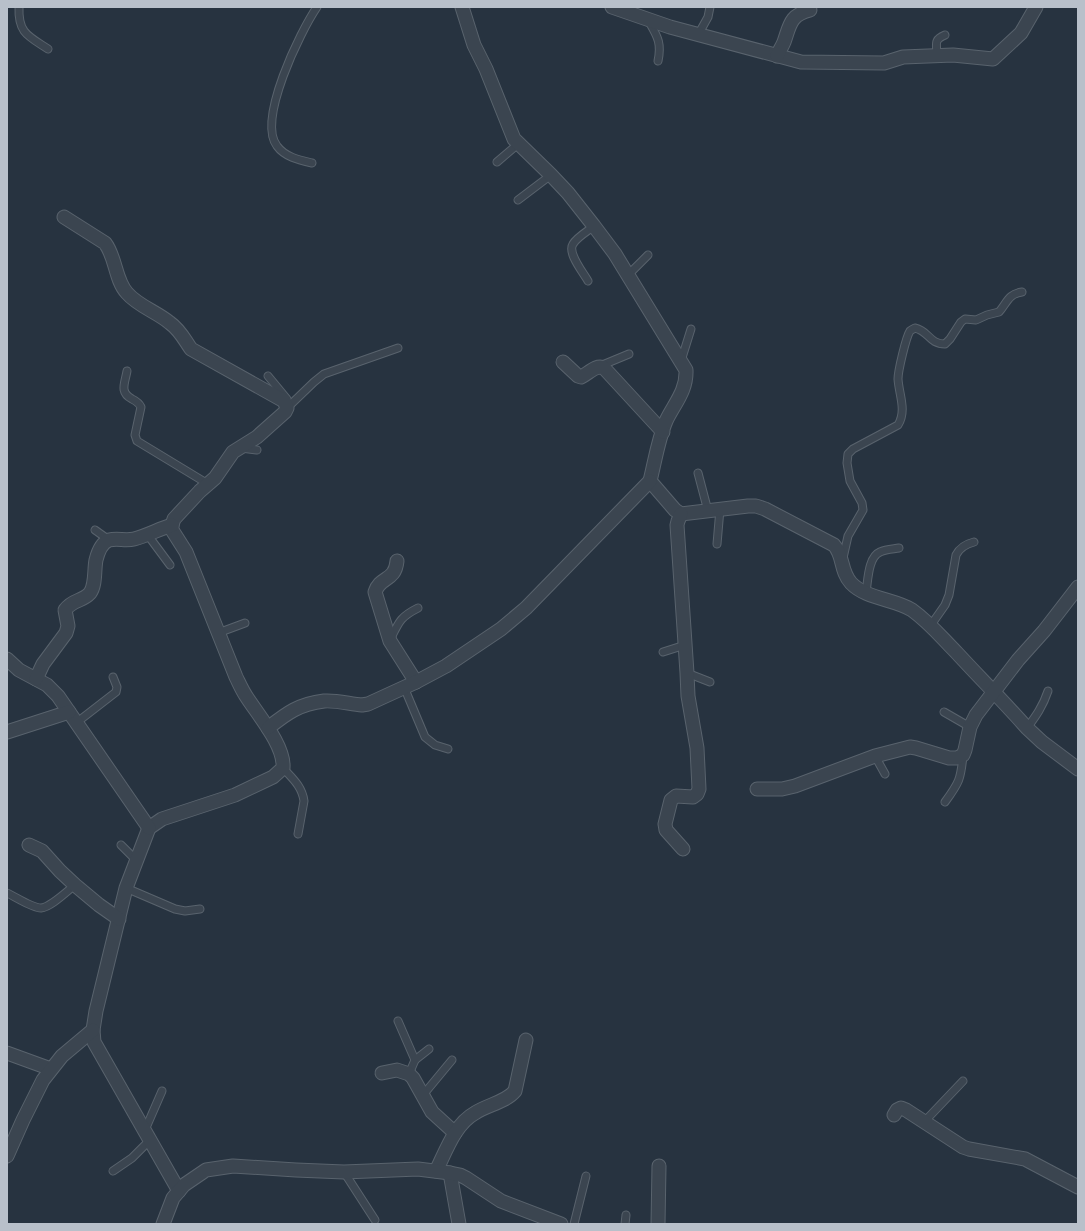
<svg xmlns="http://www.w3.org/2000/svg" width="1085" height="1231" font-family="'PT Sans',sans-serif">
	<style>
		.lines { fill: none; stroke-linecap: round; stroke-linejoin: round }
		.service-casing { stroke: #59636d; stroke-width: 9 }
		.minor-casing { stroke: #59636d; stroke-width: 15 }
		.service { stroke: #3b4550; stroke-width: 7 }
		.minor { stroke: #3b4550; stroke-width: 13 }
	</style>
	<rect width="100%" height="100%" fill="#273340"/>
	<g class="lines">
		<g class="service-casing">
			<g id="service">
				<path d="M 19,7 C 18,33 28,36 48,49"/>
				<path d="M 648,20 C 657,36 662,42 658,61"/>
				<path d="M 698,35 L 708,17 L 710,7"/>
				<path d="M 937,56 C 937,44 933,40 945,35"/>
				<path d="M 497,162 L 518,144"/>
				<path d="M 312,163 C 299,160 285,157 277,146 C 257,120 300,32 317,7"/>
				<path d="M 518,200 L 551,175"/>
				<path d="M 628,275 L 648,255"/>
				<path d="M 588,281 C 583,272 567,253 573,244 C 577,237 588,231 594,226"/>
				<path d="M 681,361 L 691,329"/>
				<path d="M 600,366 L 629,354"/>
				<path d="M 127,371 C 125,383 119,392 132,399 C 136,401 139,403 141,407 L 135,435 L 137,441 L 208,484"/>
				<path d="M 268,376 L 287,399"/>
				<path d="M 287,408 L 314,382 L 324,374 L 398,348"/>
				<path d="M 241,448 L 257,450"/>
				<path d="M 698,473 L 708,511"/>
				<path d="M 95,530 L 109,540"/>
				<path d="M 147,534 L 170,565"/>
				<path d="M 717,544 L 720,509"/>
				<path d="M 843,558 L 848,536 L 863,510 L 862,503 L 850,481 L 847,463 L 848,454 L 853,449 L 898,425 C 907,410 899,395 898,379 C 898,371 906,337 910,331 C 911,330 915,328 915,328 C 929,331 929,344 945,344 L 950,339 L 961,322 L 965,319 L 976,320 L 987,315 L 999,312 C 1007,303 1008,294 1022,292"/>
				<path d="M 866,592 C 868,581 868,557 880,552 C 886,549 893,549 899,548"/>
				<path d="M 931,625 L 945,605 L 949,595 L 956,555 C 960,547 966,544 974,542"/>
				<path d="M 218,633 L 245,623"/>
				<path d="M 390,640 C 399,622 400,617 418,608"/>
				<path d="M 663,652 L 685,645"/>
				<path d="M 687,673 L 710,682"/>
				<path d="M 404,687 L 425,737 L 435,745 L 448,749"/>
				<path d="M 944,712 L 970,727"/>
				<path d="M 76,723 L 116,692 L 117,687 L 113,677"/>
				<path d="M 1027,728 C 1036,716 1043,706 1048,691"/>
				<path d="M 875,756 L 885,774"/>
				<path d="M 283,768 C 292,778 302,786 304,801 L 298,834"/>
				<path d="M 945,802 C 959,783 961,779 963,755"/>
				<path d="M 121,845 L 136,860"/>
				<path d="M 126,888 L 175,909 L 185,911 L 200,909"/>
				<path d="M 7,893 C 16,897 32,908 41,908 C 51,907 67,891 75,885"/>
				<path d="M 398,1021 L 415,1060"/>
				<path d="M 409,1074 L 415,1060 L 429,1049"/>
				<path d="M 423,1095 L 452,1060"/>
				<path d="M 924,1122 L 963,1081"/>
				<path d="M 145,1130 L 162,1091"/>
				<path d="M 113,1171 L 132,1158 L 150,1140"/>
				<path d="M 344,1172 L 375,1220"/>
				<path d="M 574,1224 L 586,1176"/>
				<path d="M 625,1224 L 626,1215"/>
			</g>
		</g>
		<g class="minor-casing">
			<g id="minor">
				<path d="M 462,7 L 474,45 L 486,69 L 514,139 L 551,175 L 568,193 L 594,226 L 615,254 L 686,370 C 687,391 674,404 666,421 C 658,440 655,461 650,481 L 675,510 L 681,514 L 748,506 L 756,506 L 765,509 L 834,545 C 844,556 840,571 851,583 C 866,599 895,599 912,610 C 930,623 941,637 956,652 C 980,678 1004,702 1027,728 L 1042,742 L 1078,769"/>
				<path d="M 612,7 L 670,27 L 801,62 L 884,63 L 903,57 L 953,55 L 993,59 L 1021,33 L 1036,7"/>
				<path d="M 777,56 C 779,51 782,47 784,42 C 790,25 790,15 810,10"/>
				<path d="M 64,217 L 105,243 C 116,257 115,280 127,293 C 138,306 157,312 170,323 C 180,330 184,339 191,349 L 284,401 L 287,408 L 285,412 L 257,437 L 233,452 L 215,478 L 200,491 L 174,519 L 172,525 L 172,530 L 186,552 L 236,677 C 239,683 242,690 246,696 C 258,715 285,746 283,768 L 273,777 L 235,795 L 162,819 L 149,828 L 126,888 L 96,1011 L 93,1030 L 94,1042 L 179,1191"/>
				<path d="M 563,362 L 578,376 L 581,377 C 588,374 596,364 604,368 L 663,432"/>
				<path d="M 681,514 L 678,521 L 677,525 L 687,673 L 688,696 L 697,748 L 699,789 L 697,794 L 693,797 L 676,796 L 671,800 L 665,824 L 666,830 L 683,849"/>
				<path d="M 397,561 C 395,582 380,576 375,592 L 390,641 L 416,682"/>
				<path d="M 7,659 L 19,670 L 47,685 L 58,696 L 149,828"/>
				<path d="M 36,679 L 43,664 L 66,633 L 68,626 L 65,610 C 73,599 82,602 90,593 C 96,585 94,570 96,560 C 98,552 101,543 109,540 C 117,538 126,541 134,539 C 146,536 159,529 172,525"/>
				<path d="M 268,728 C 287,713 299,704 324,701 C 336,700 350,704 362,705 L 368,704 L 416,682 L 446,666 L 501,629 L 526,608 L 650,481"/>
				<path d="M 7,732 L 69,712"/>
				<path d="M 757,789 L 782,789 L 795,786 L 875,756 L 910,747 L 916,748 L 949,758 L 957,758 L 963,755 L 965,750 L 970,727 L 976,715 L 1018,660 L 1044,631 L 1078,587"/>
				<path d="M 29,845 L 42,851 L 60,871 L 75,885 L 99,905 L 119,919"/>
				<path d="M 7,1053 L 51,1069"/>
				<path d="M 382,1073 L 397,1070 L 409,1074 L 413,1078 L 432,1112 L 455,1133"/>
				<path d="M 894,1115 L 897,1110 L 901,1108 L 906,1110 L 963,1147 L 969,1149 L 1025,1159 L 1078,1187"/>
				<path d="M 7,1156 L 23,1120 L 43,1080 L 62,1056 L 93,1030"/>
				<path d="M 436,1171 C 446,1151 455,1124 475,1113 C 487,1105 506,1102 515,1091 L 526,1040"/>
				<path d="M 450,1173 L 459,1224"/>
				<path d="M 163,1224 L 173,1198 L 184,1185 L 206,1170 L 233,1166 L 296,1170 L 344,1172 L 418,1169 L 450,1173 L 460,1175 L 466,1178 L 501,1201 L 561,1224"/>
				<path d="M 658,1224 L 659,1166"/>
			</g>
		</g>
		<use href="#service" class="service"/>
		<use href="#minor" class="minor"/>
	</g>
	<rect width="1085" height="1231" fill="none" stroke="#b8c0ca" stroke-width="16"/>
</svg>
